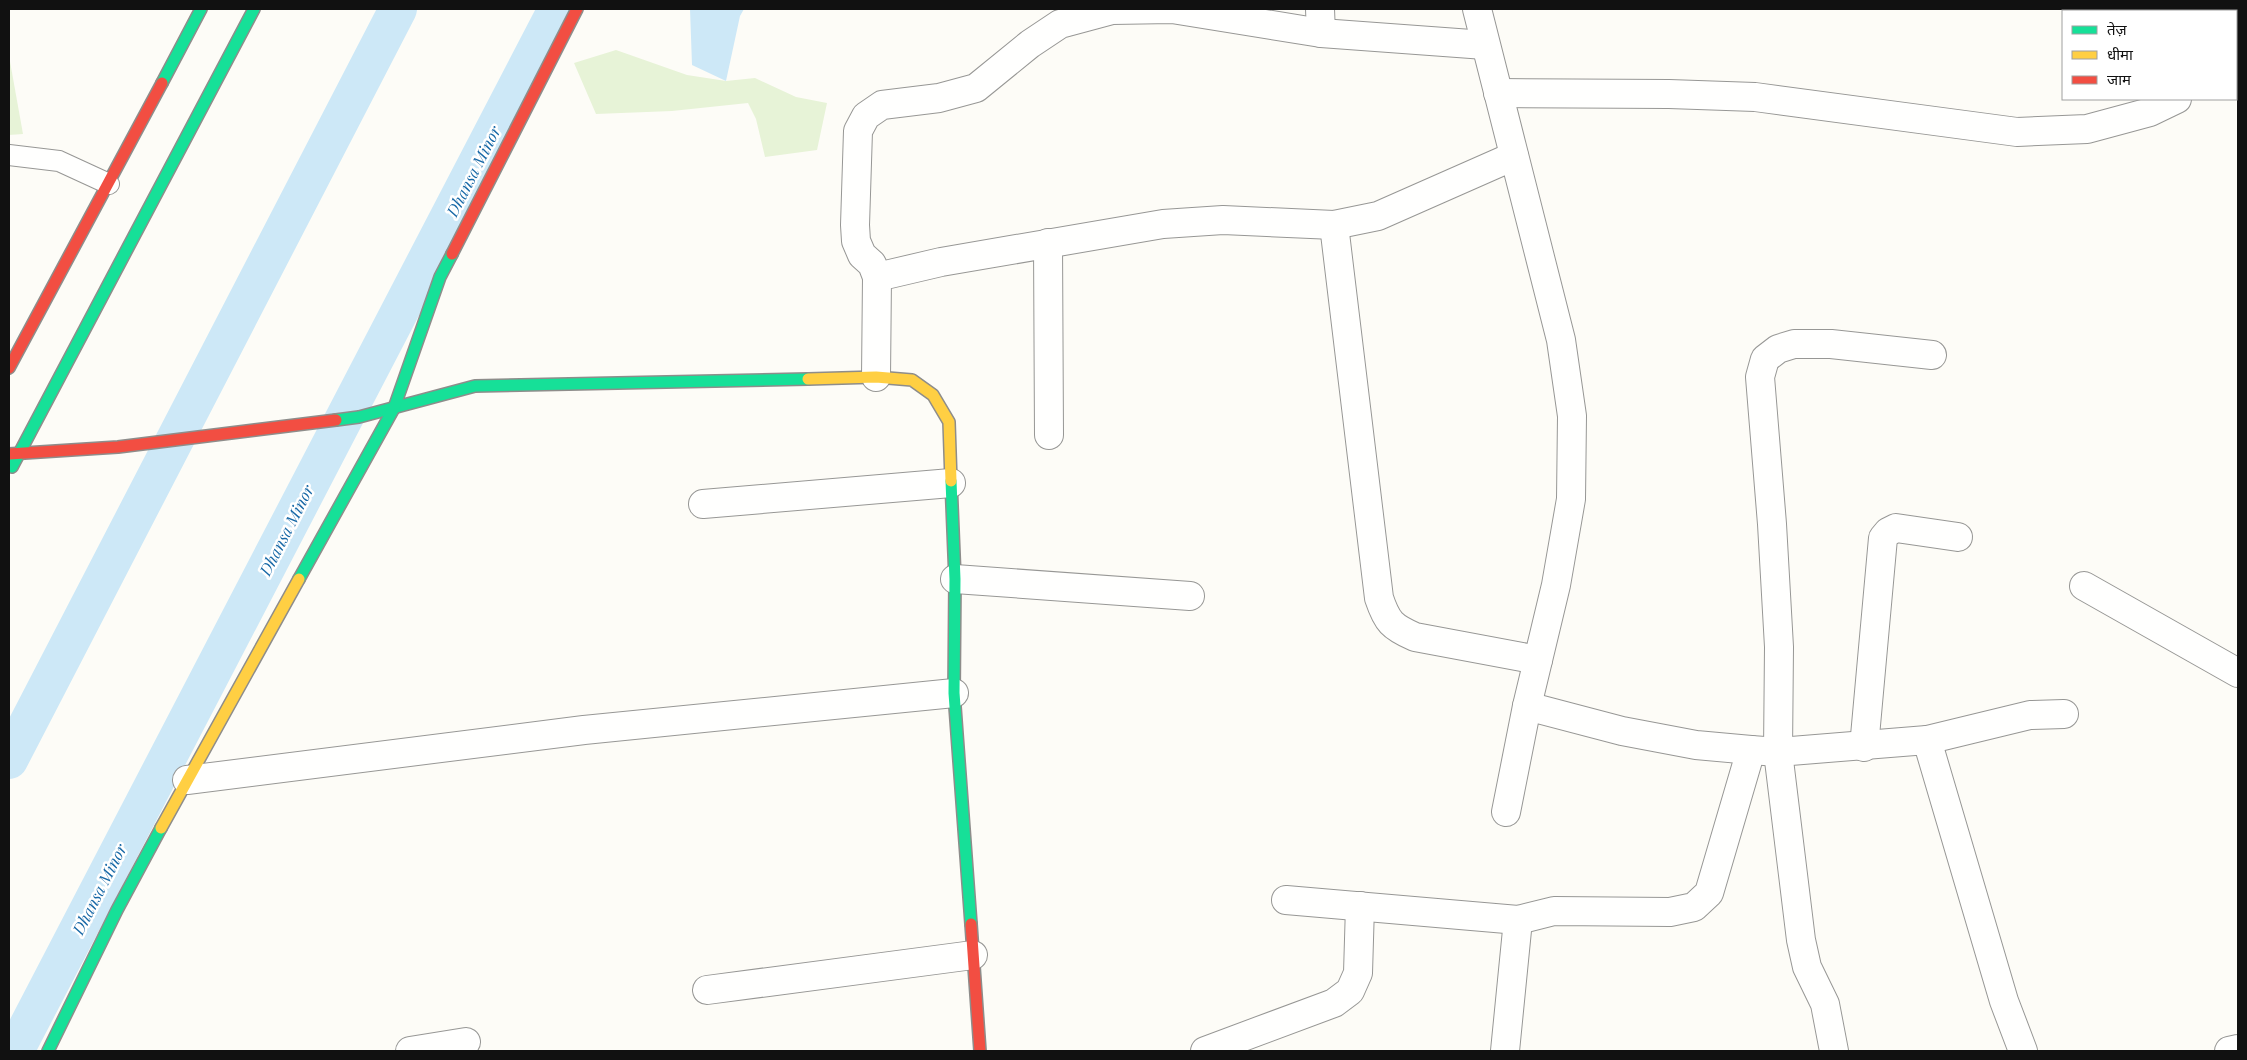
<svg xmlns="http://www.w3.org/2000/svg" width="2247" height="1060" font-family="'Playfair Display','Noto Sans Devanagari',serif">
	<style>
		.green { fill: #e7f3d7 }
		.water { fill: #cde8f7 }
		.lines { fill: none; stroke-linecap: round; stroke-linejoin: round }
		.canal { stroke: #cde8f7; stroke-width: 38 }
		.lane-casing { stroke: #979795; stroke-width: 22 }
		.street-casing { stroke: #979795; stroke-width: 30 }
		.fast-casing { stroke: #8e8d8b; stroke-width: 14 }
		.slow-casing { stroke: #8e8d8b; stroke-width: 14 }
		.jam-casing { stroke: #8e8d8b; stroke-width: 14 }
		.lane { stroke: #fffffe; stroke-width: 20 }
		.street { stroke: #fffffe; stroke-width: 28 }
		.fast { stroke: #16e098; stroke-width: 11 }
		.slow { stroke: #ffcf43; stroke-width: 11 }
		.jam { stroke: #f24e42; stroke-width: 11 }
		.labels { text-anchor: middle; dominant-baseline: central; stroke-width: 5; stroke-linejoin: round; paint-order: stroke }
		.water-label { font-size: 16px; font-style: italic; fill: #1768a6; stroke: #fff }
	</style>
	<rect width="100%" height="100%" fill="#fdfcf7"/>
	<g class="green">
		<path d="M 616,50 L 687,75 L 726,81 L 755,78 L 796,97 L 827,103 L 817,150 L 765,157 L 756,119 L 748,103 L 672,111 L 596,114 L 574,63 Z"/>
		<path d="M 9,56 L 23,134 L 9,135 Z"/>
	</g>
	<path class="water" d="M 690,9 L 744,9 L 740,16 L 726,81 L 692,65 Z"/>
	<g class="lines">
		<g class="canal">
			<path d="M 9,760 L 398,9"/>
			<path d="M 15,1051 L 557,9"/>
		</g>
		<g class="lane-casing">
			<path id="lane" d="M 9,155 L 59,161 L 109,184"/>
		</g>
		<g class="street-casing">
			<g id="street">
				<path d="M 1320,9 L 1321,33"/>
				<path d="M 1477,9 L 1561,340 L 1572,416 L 1571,499 L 1556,585 L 1527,706 L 1506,812"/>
				<path d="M 2236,52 L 2238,50"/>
				<path d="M 1498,93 L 1669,94 L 1755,97 L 2017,132 L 2087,129 L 2150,112 L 2177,99"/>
				<path d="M 1334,225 L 1379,598 C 1387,622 1392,627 1415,637 L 1538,660"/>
				<path d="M 1048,243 L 1049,435"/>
				<path d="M 877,277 L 941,262 L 1163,224 L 1223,220 L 1334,225 L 1378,216 L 1514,156"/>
				<path d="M 876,377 L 877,277 L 872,264 L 862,255 L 856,241 L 855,225 L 858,131 L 866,116 L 882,105 L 939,98 L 976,88 L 1030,44 L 1060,24 L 1112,10 L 1172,9 L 1321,33 L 1485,45"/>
				<path d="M 703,504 L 951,483"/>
				<path d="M 955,579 L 1190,596"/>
				<path d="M 2084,586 L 2238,673"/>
				<path d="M 1527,706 L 1622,731 L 1696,745 L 1751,750 L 1778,752 L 1927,740 L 2004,1001 L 2023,1051"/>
				<path d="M 1927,740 L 2030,715 L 2064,714"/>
				<path d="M 1864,747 L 1883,538 L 1888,532 L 1896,528 L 1958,537"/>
				<path d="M 187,780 L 584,730 L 954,693"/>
				<path d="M 1286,900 L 1518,920 L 1554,911 L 1670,912 L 1694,907 L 1709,893 L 1751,750"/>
				<path d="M 707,990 L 973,955"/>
				<path d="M 410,1051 L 466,1042"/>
				<path d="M 1205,1051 L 1334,1003 L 1350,991 L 1358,973 L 1360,906"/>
				<path d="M 1505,1051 L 1518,920"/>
				<path d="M 1834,1051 L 1825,1004 L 1807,967 L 1801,940 L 1778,752 L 1779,647 L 1772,524 L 1760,377 L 1765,359 L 1778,349 L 1794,344 L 1831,344 L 1932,355"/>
				<path d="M 2229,1051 L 2238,1049"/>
			</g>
		</g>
		<g class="fast-casing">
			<g id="fast">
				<path d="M 162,83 L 201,9"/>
				<path d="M 336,420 L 359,417 L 475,386 L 808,379"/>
				<path d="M 12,467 L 254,9"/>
				<path d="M 951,481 L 955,579 L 954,693 L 971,924"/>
				<path d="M 299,579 L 394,408 L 440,277 L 452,254"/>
				<path d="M 48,1051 L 117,910 L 161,828"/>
			</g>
		</g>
		<g class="slow-casing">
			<g id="slow">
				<path d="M 808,379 L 876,377 L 912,380 L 933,395 L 949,422 L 951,481"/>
				<path d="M 161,828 L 299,579"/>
			</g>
		</g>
		<g class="jam-casing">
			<g id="jam">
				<path d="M 452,254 L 577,9"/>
				<path d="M 9,368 L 162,83"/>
				<path d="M 9,454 L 118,447 L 336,420"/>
				<path d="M 971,924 L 980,1051"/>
			</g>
		</g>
		<use href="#lane" class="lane"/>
		<use href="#street" class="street"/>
		<use href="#fast" class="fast"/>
		<use href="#slow" class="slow"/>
		<use href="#jam" class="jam"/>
	</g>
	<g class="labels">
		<g class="water-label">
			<text transform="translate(473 171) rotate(-63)">Dhansa Minor</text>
			<text transform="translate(286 530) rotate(-63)">Dhansa Minor</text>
			<text transform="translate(99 889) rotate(-63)">Dhansa Minor</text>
		</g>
	</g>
	<rect width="2247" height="1060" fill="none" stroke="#111111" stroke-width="20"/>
	<rect x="2062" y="10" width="175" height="90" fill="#ffffff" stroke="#a0a0a0"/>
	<rect x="2072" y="26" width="25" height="8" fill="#16e098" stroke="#a0a0a0"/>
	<text x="2107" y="35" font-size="15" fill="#111111">तेज़</text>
	<rect x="2072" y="51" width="25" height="8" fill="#ffcf43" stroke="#a0a0a0"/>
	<text x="2107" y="60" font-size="15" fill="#111111">धीमा</text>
	<rect x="2072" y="76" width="25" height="8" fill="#f24e42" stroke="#a0a0a0"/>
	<text x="2107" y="85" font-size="15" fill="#111111">जाम</text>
</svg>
